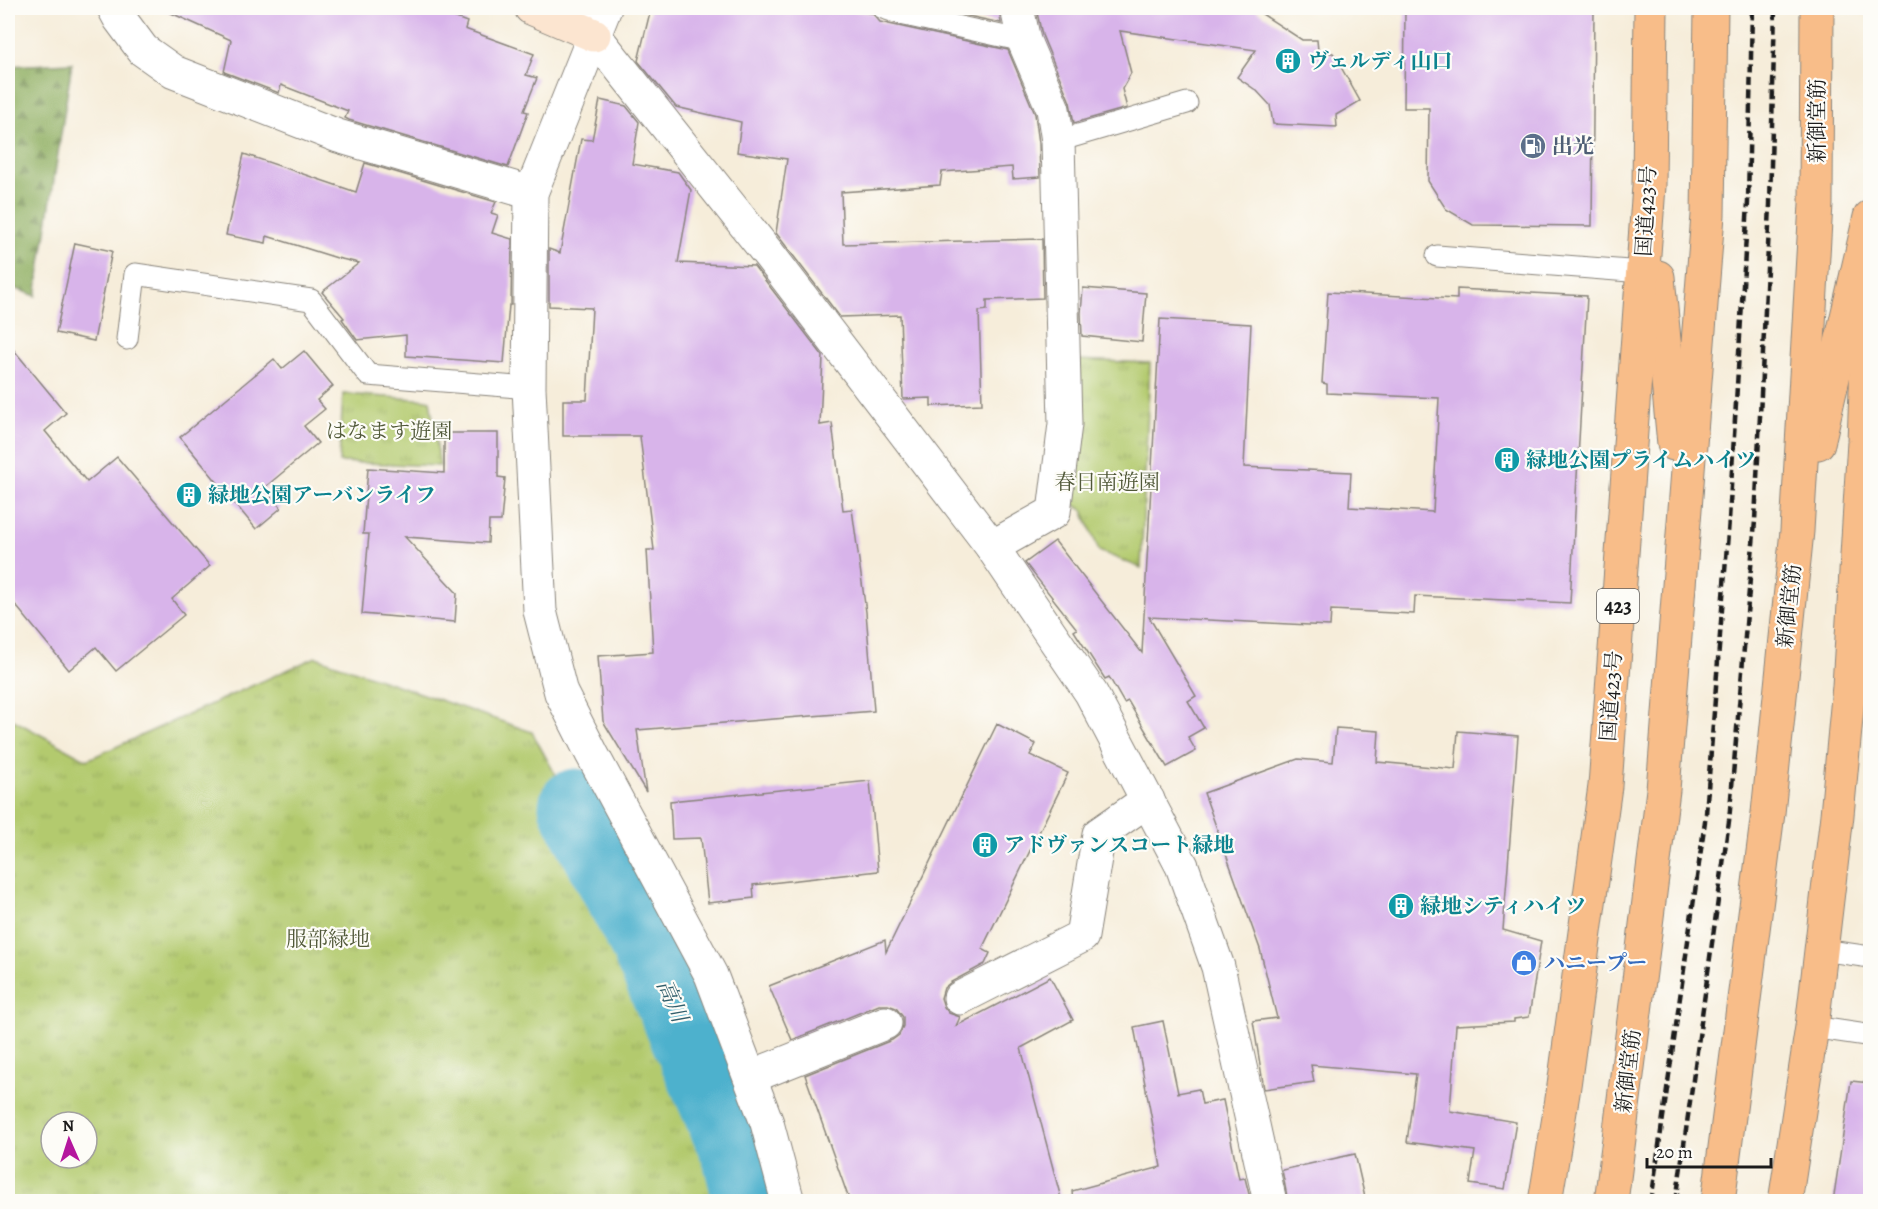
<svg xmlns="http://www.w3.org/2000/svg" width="1878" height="1209" font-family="Alegreya,'Noto Serif JP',serif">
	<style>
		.forest { fill: url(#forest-firs); stroke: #55653e; stroke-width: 1.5 }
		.park { fill: url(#park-tufts); stroke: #687345; stroke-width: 1.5; fill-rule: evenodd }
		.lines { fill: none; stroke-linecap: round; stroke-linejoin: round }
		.river { stroke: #4eb1cd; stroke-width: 75 }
		.building { fill: #d8b4ea }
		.lane-casing { stroke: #89847b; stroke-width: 23 }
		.street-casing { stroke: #89847b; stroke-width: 35 }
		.secondary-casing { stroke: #89847b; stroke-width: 35 }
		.highway-casing { stroke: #89847b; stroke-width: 35 }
		.lane { stroke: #fff; stroke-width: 21 }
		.street { stroke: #fff; stroke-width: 33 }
		.secondary { stroke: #fce5d0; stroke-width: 33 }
		.highway { stroke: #f8bd89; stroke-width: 33 }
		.rail { stroke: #1c1c1c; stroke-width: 4.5; stroke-dasharray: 9 4.5; stroke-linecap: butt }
		.labels { text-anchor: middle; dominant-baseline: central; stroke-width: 4.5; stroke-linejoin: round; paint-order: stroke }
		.shield { fill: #fdfcf7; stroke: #605f5e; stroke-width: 1.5 }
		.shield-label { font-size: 20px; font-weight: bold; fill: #1c1c1c }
		.culture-label { font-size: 21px; font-weight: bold; fill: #0d838f; stroke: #fdfcf7; text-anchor: start }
		.street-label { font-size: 21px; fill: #1c1c1c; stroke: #fdfcf7 }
		.service-label { font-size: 21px; font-weight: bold; fill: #4e5e75; stroke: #fdfcf7; text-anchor: start }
		.park-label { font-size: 21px; fill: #515939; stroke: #fdfcf7 }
		.shop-label { font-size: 21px; font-weight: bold; fill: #366cbe; stroke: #fdfcf7; text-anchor: start }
		.water-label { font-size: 22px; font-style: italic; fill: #325f6c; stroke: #fdfcf7 }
	</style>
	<defs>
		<pattern id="forest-firs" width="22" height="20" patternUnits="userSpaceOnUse" patternTransform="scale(1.5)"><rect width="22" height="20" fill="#8eae61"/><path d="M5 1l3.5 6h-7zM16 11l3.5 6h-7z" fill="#738d4f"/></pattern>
		<pattern id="park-tufts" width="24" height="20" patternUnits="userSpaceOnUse" patternTransform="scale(1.5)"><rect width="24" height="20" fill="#b3ca6e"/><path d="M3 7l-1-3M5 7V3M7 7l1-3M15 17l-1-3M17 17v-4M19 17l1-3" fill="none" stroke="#99ad5f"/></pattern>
	</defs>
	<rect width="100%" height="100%" fill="#fdfcf7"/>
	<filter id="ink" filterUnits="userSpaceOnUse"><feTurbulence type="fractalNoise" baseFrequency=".0167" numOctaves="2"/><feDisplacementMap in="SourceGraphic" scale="12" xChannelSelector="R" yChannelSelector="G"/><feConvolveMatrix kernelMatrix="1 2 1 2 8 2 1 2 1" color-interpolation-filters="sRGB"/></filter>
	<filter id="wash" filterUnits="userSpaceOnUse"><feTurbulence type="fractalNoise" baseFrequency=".008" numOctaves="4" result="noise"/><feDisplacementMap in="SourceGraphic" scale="24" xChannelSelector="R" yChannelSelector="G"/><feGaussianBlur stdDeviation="1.35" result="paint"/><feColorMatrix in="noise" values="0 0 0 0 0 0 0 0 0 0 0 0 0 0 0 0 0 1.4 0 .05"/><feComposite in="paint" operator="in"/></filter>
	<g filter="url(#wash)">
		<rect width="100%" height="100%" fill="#f6edda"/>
		<path class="forest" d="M 72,63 L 36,296 L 8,286 L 8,66 Z"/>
		<g class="park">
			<path d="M 1076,360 L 1150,363 L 1141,568 L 1099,551 L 1083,510 L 1068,501 Z"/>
			<path d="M 343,394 L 430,400 L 440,466 L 339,462 Z"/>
			<path d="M 316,657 L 532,732 L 751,1130 L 767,1201 L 8,1201 L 8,717 L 87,760 ZM 51,1122 L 87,1122 L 87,1158 L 51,1158 Z"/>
		</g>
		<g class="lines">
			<path class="river" d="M 576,806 L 645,939 L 739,1154 L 751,1202"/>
		</g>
		<g id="blocks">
			<g class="building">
				<path d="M 160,8 L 429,8 L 467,22 L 465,29 L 534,54 L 526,75 L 537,78 L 524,111 L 528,112 L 508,167 L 349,120 L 345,118 L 348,111 L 281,85 L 279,93 L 224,72 L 231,40 Z"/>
				<path d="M 651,8 L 825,8 L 872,13 L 880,22 L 1008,50 L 1035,114 L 1039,143 L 1040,177 L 1013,179 L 1012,167 L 942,172 L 940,185 L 841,192 L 843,244 L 1042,239 L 1043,298 L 987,300 L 987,310 L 979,311 L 982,404 L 931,406 L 931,398 L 903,399 L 900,315 L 840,317 L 776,233 L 787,159 L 737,152 L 741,122 L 676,107 L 638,61 Z"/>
				<path d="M 960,8 L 999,8 L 1001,23 L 959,14 Z"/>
				<path d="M 1036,8 L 1253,8 L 1302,40 L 1317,40 L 1318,50 L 1322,53 L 1333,53 L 1360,101 L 1336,115 L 1337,127 L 1273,124 L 1270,105 L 1257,91 L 1237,77 L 1256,50 L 1120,31 L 1131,73 L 1122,89 L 1127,108 L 1074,123 L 1070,102 L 1042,35 Z"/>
				<path d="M 1405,8 L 1594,8 L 1592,226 L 1473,225 L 1446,209 L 1428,181 L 1429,108 L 1404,108 Z"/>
				<path d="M 600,100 L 626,106 L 639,122 L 632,164 L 678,172 L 691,190 L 678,263 L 754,266 L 823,356 L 820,425 L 832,423 L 843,510 L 852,509 L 866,612 L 874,711 L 637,730 L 646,792 L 603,721 L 598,656 L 653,652 L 647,550 L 654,550 L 640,436 L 563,436 L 563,400 L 587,400 L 592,308 L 549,306 L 549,249 L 560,253 L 581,139 L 592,140 Z"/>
				<path d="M 244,154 L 356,192 L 365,163 L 496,202 L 491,213 L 498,215 L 492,233 L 512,239 L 511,305 L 509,305 L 504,363 L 406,356 L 406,335 L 357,340 L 342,319 L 344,318 L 322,292 L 359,263 L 337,258 L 267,236 L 266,243 L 226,235 Z"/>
				<path d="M 75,243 L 112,251 L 94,341 L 56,333 Z"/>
				<path d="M 1083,288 L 1146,293 L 1142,342 L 1082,336 L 1081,313 Z"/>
				<path d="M 1457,289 L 1587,296 L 1570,603 L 1415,596 L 1414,614 L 1331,610 L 1330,626 L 1149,617 L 1196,696 L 1188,701 L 1204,728 L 1188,737 L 1196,751 L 1167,767 L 1128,701 L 1124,703 L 1109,677 L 1105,679 L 1074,631 L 1077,629 L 1025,563 L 1055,541 L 1142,653 L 1160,319 L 1251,324 L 1244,467 L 1351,472 L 1349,507 L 1433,512 L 1439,398 L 1327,393 L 1327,384 L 1322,383 L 1328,292 L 1457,299 Z"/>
				<path d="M 8,343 L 66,413 L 45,431 L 87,482 L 117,457 L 210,566 L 172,599 L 184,615 L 116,671 L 96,647 L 69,670 L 8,596 Z"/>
				<path d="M 304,351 L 333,386 L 317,400 L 325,409 L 304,426 L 318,443 L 264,488 L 281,508 L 256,529 L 180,437 L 274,359 L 282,369 Z"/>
				<path d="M 444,433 L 498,433 L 498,477 L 505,478 L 501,521 L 489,521 L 488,543 L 405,537 L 457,593 L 455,622 L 362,614 L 369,534 L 363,534 L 368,468 L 444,473 Z"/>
				<path d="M 997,724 L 1036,744 L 1030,755 L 1068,773 L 982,949 L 990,953 L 985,964 L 951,982 L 944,988 L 941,998 L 944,1007 L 949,1013 L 960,1017 L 956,1026 L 1050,977 L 1073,1020 L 1021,1048 L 1062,1202 L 850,1202 L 805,1075 L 892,1040 L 899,1035 L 903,1026 L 903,1017 L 896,1008 L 888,1005 L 879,1005 L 792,1040 L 769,986 L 885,940 L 886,952 Z"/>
				<path d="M 1336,728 L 1379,731 L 1377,762 L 1455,769 L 1458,731 L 1518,736 L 1503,930 L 1541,941 L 1529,1017 L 1514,1019 L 1514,1022 L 1456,1025 L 1450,1111 L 1516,1122 L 1505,1189 L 1470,1184 L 1475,1151 L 1407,1142 L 1416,1074 L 1311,1065 L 1314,1082 L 1264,1089 L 1253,1021 L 1277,1018 L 1260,949 L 1204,793 L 1298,759 L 1333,762 Z"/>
				<path d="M 870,781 L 878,871 L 753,885 L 754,898 L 708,903 L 701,838 L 672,839 L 670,801 Z"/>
				<path d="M 1163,1021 L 1178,1093 L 1199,1089 L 1202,1104 L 1223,1100 L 1239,1179 L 1245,1178 L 1251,1202 L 1073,1202 L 1072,1191 L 1161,1167 L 1134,1027 Z"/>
				<path d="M 1851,1081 L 1870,1083 L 1870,1202 L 1833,1202 Z"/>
				<path d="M 1355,1154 L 1366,1202 L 1288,1202 L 1282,1170 Z"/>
			</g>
		</g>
	</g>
	<g filter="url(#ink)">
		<use href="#blocks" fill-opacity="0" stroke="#89847b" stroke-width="1.5"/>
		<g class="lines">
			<g class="lane-casing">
				<g id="lane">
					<path d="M 883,8 L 905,15 L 1024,41"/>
					<path d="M 1058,141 L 1187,103"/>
					<path d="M 1437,256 L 1642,272"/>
					<path d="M 127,339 L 135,274 L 311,300 L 368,375 L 529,388"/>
					<path d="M 1822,950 L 1870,957"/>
					<path d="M 1812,1027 L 1866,1035"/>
				</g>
			</g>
			<g class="street-casing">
				<g id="street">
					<path d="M 114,8 L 120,19 L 143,50 L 174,72 L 338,136 L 531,193"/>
					<path d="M 605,8 L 531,193 L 529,388 L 540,611 L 561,693 L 592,754 L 711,975 L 767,1123 L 788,1202"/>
					<path d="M 594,35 L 770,256 L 992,547 L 1091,693 L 1182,866 L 1218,967 L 1270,1202"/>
					<path d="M 992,547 L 1054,512 L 1065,424 L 1058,141 L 1053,109 L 1024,41 L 1017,8"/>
					<path d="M 960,998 L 1082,936 L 1099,834 L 1148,800"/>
					<path d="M 750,1077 L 885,1023"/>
				</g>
			</g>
			<g class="secondary-casing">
				<path id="secondary" d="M 531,8 L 594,35"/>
			</g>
			<g class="highway-casing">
				<g id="highway">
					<path d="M 1658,277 L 1674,444"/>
					<path d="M 1818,443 L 1870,217"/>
					<path d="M 1545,1202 L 1563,1093 L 1605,786 L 1649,186 L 1651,8"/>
					<path d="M 1611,1202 L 1663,790 L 1708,215 L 1711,8"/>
					<path d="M 1718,1202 L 1768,813 L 1797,531 L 1816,204 L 1817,8"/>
					<path d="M 1785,1202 L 1812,1027 L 1837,815 L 1849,686 L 1864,441 L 1870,286"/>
				</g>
			</g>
			<use href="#lane" class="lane"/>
			<use href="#street" class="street"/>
			<use href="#secondary" class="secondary"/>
			<use href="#highway" class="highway"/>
			<g class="rail">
				<path d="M 1651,1202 L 1706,814 L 1729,520 L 1748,202 L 1752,8"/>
				<path d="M 1676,1202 L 1729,821 L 1755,521 L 1770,205 L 1775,8"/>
			</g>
		</g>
	</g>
	<defs>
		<g id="building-disc" transform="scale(1.35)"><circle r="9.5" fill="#0f9aa8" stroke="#fdfcf7"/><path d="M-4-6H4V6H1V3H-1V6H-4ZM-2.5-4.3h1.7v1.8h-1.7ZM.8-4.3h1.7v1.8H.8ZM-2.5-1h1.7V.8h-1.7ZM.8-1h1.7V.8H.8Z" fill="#fff"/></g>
		<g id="fuel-disc" transform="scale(1.35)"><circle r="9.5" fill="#5c6f8a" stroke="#fdfcf7"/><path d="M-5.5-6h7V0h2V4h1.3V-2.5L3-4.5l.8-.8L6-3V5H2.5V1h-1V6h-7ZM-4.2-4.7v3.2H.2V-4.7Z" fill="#fff"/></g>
		<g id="shop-disc" transform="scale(1.35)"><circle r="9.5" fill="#3f7fe0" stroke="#fdfcf7"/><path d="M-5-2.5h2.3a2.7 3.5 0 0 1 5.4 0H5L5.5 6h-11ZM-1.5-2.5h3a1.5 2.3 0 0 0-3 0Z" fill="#fff"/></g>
	</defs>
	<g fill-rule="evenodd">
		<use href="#building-disc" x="1288" y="61"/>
		<use href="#fuel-disc" x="1533" y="146"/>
		<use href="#building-disc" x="1507" y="460"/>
		<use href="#building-disc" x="189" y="495"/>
		<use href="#building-disc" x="985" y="845"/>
		<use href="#building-disc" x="1401" y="906"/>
		<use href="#shop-disc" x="1524" y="963"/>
	</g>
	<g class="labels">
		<rect class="shield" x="1597" y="589" width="42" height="34" rx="4.5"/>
		<g class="shield-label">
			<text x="1618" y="606">423</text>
		</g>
		<g class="culture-label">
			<text x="1308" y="61">ヴェルディ山口</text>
			<text x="1526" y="460">緑地公園プライムハイツ</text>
			<text x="208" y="495">緑地公園アーバンライフ</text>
			<text x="1004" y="845">アドヴァンスコート緑地</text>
			<text x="1420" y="906">緑地シティハイツ</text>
		</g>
		<g class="street-label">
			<text transform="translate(1817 121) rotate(-90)">新御堂筋</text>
			<text transform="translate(1646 211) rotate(-87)">国道423号</text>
			<text transform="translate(1789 606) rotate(-84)">新御堂筋</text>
			<text transform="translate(1611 696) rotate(-86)">国道423号</text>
			<text transform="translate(1628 1071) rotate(-83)">新御堂筋</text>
		</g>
		<g class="service-label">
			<text x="1552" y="146">出光</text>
		</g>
		<g class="park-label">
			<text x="389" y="431">はなます遊園</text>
			<text x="1107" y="482">春日南遊園</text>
			<text x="328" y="939">服部緑地</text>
		</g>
		<g class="shop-label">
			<text x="1544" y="963">ハニープー</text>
		</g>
		<g class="water-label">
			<text transform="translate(672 1001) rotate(66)">高川</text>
		</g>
	</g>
	<rect width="1878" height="1209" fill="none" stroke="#fdfcf7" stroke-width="30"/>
	<g transform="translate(69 1140) rotate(357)"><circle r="28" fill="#fdfcf7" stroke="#a3a29f" stroke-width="1.5"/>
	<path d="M0-4.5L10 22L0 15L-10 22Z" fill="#b5179e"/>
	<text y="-9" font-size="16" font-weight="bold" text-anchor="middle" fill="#1c1c1c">N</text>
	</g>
	<path d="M1647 1158v9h124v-9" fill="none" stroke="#1c1c1c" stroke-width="3"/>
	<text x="1656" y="1158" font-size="18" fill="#1c1c1c" stroke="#fdfcf7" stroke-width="4.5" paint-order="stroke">20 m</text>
</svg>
